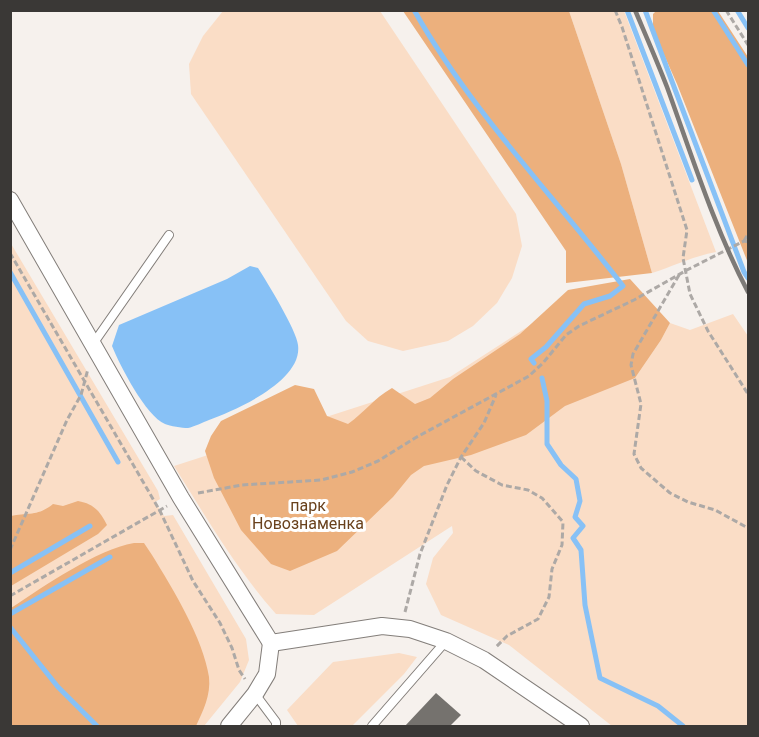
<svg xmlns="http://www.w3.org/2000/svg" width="759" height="737" font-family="Roboto,sans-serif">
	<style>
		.green { fill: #faddc6 }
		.forest { fill: #ecb07d }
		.water { fill: #87c1f6 }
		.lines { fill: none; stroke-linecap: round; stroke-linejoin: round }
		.stream { stroke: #87c1f6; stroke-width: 5 }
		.building { fill: #75726e }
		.lane-casing { stroke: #837e7a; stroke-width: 10 }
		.street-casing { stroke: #837e7a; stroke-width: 18 }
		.path { stroke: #ada9a6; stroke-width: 3; stroke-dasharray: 6 3; stroke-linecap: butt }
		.lane { stroke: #fff; stroke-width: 8 }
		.street { stroke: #fff; stroke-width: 16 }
		.rail { stroke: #7d7a77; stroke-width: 4.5 }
		.labels { text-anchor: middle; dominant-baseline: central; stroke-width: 6; stroke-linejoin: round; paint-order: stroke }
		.park-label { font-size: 16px; fill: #69411c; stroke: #fff }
	</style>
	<rect width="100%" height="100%" fill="#f6f1ed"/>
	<g class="green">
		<path d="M 223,11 L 380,11 L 516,214 L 522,246 L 512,278 L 497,303 L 473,326 L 448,341 L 403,351 L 368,341 L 346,321 L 191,94 L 189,64 L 203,36 Z"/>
		<path d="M 569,11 L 624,11 L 716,252 C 694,256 674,266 652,273 L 621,164 Z"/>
		<path d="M 10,242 L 158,491 L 160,499 L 155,502 L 164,516 L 173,515 L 246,639 L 249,660 L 240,682 L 204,726 L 11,726 Z"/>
		<path d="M 549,313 L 635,378 L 661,340 L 670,323 L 690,330 L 733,314 L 748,336 L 748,726 L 612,726 L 509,645 L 441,615 L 426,584 L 433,558 L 453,533 L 452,526 L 314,615 L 276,614 C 236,569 206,517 174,466 L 450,377 Z"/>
		<path d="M 399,653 L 417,657 L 404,674 L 352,726 L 298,726 L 287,710 L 333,662 Z"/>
	</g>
	<g class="forest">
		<path d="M 403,11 L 569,11 L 621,164 L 652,273 L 566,283 L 566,251 Z"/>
		<path d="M 656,11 L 718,11 L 748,57 L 748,263 L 677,84 L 653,30 L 653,14 Z"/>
		<path d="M 630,279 L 670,323 L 661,340 L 635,378 L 565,406 L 526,435 L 471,455 L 424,466 L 411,475 L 393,497 L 337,551 L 290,571 L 271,564 L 241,530 L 214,478 L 205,451 L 211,436 L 221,421 L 295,385 L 314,389 L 327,416 L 348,424 C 365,412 373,399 392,388 L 415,404 L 430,398 L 453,379 L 520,334 L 568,290 Z"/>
		<path d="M 78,501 C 94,504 100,511 107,525 L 98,534 L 11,586 L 11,516 C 28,512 37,517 53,504 L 63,506 Z"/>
		<path d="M 134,543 L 144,543 L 152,555 C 173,589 203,638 209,677 C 211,695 203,711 196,726 L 11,726 L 11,608 C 43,587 97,549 134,543 Z"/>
	</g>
	<path class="water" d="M 250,266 L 258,268 C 267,282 297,331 298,345 C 303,381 236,410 209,420 C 203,422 194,427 188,428 C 182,428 170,426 165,424 C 146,416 120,366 112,346 L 119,325 L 227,279 Z"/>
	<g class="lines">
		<g class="stream">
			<path d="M 414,10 C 471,111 553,195 623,286 L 610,296 L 584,304 L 546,347 L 531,359 L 534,363"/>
			<path d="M 627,10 L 692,180"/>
			<path d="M 645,10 L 744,272 L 748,278"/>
			<path d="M 713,10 L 748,65"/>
			<path d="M 737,10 L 748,28"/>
			<path d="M 10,272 L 118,462"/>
			<path d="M 542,378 L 547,401 L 547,444 L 561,465 L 576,479 L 580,501 L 575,517 L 583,526 L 573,538 L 581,550 L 585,605 L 600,678 L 658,706 L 683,726"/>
			<path d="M 10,573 L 90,526"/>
			<path d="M 10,614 L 110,557"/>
			<path d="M 10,627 L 58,687 L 97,726"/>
		</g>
	</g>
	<path class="building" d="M 436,693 L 461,715 L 450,726 L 405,726 Z"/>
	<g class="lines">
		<g class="lane-casing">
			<g id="lane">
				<path d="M 93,344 L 169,235"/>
				<path d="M 255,694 L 276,722 L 276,726"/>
				<path d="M 372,726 L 446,641"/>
			</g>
		</g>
		<g class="street-casing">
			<g id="street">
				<path d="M 10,200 L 181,498 L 271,643"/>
				<path d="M 271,643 L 382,626 L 410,629 L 446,641 L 484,660 L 581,726"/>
				<path d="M 229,726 L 255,694 L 267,674 L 271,643"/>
			</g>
		</g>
		<g class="path">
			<path d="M 615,10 L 622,27 L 687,230 L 683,258 L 690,294 L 708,331 L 748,394"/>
			<path d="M 726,10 L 748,45"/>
			<path d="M 744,241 L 748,234"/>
			<path d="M 10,253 L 160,511 L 193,581 L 220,623 L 232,648 L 239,670 L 245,679"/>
			<path d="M 679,275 L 633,354 L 631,365 L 641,404 L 634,454 L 641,468 L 670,493 L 688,502 L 715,510 L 748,528"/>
			<path d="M 461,457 L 476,471 L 502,485 L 528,490 L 542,498 L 563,522 L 562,545 L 552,569 L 549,597 L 538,619 L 507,636 L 495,648"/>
			<path d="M 198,493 L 242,485 L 321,480 L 352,472 L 378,461 L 415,438 L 529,376 L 543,363 L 566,335 L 579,326 L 634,300 L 687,270 L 744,241 L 748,242"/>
			<path d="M 10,550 L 67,420 L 81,395 L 88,369"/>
			<path d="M 10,596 L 167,506"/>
			<path d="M 405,612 L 420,554 L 447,485 L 461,457 L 484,423 L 496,395"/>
		</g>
		<use href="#lane" class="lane"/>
		<use href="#street" class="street"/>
		<path class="rail" d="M 635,10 C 646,36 657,61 667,87 C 692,156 714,227 748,292"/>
	</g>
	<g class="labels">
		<g class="park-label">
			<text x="308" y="505">парк<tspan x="308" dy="18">Новознаменка</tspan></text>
		</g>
	</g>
	<rect width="759" height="737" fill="none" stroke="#3a3836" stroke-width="24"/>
</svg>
